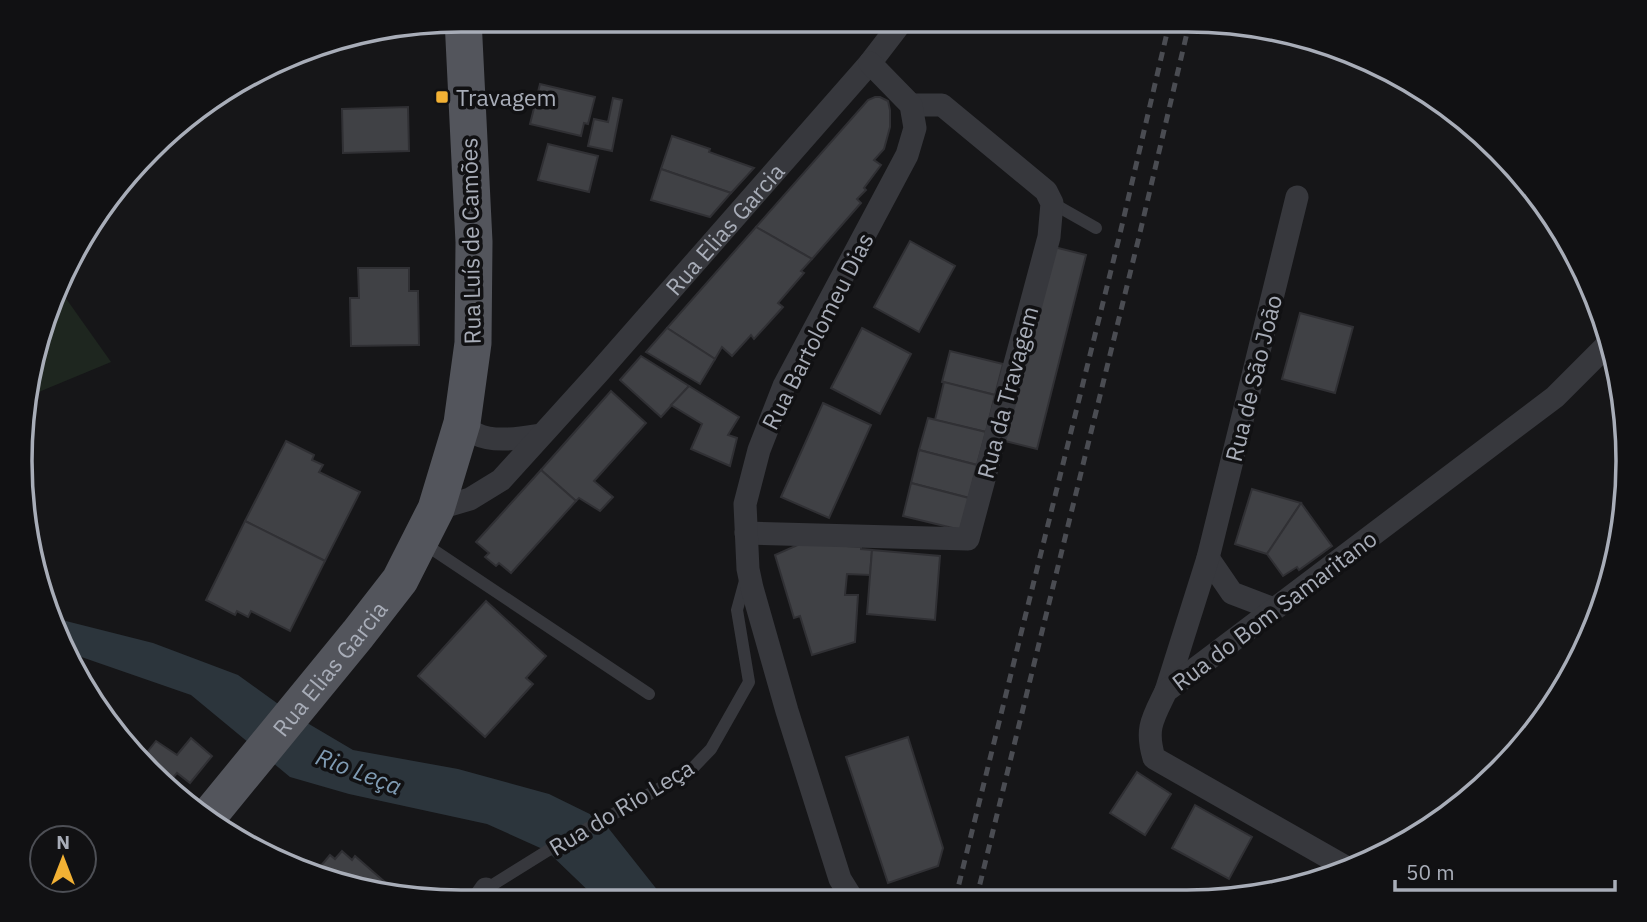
<svg xmlns="http://www.w3.org/2000/svg" width="1647" height="922" font-family="'IBM Plex Sans',sans-serif">
	<style>
		.green { fill: #1e261f }
		.water { fill: #2c353c }
		.building { fill: #404145; stroke: #303034; stroke-width: 2 }
		.lines { fill: none; stroke-linecap: round; stroke-linejoin: round }
		.service { stroke: #37383d; stroke-width: 12 }
		.minor { stroke: #37383d; stroke-width: 23 }
		.primary { stroke: #53555c; stroke-width: 37 }
		.rail { stroke: #4a4c52; stroke-width: 5; stroke-dasharray: 9 7; stroke-linecap: butt }
		.poi-dot { fill: #f2b134; stroke: #111113; stroke-width: 2.5 }
		.labels { text-anchor: middle; dominant-baseline: central; stroke-width: 7; stroke-linejoin: round; paint-order: stroke }
		.poi-label { font-size: 23px; fill: #a8adb8; stroke: #111113; text-anchor: start }
		.street-label { font-size: 23px; fill: #a8adb8; stroke: #111113 }
		.water-label { font-size: 24px; font-style: italic; fill: #7f9bb3; stroke: #111113 }
		.rim { fill: none; stroke: #a8adb8; stroke-width: 3.5 }
	</style>
	<rect width="100%" height="100%" fill="#161618"/>
	<path class="green" d="M 60,290 L 111,362 L 29,396 L 34,346 Z"/>
	<path class="water" d="M 50,617 L 153,643 L 238,675 L 292,714 L 353,750 L 458,769 L 549,794 L 602,820 L 666,901 L 599,901 L 547,851 L 487,824 L 349,794 L 290,777 L 191,695 L 67,652 L 53,630 Z"/>
	<g class="building">
		<path d="M 540,84 L 595,97 L 588,124 L 584,123 L 581,136 L 530,124 Z"/>
		<path d="M 875,97 L 880,97 L 888,101 L 890,110 L 890,127 L 884,149 L 874,160 L 881,165 L 864,188 L 866,190 L 857,199 L 861,203 L 812,259 L 756,227 L 868,100 Z"/>
		<path d="M 613,98 L 622,100 L 612,151 L 588,146 L 594,119 L 608,122 Z"/>
		<path d="M 408,107 L 409,151 L 343,153 L 342,109 Z"/>
		<path d="M 672,136 L 710,149 L 709,152 L 754,168 L 731,193 L 661,169 Z"/>
		<path d="M 548,144 L 598,156 L 589,192 L 538,180 Z"/>
		<path d="M 661,169 L 731,193 L 710,217 L 651,200 Z"/>
		<path d="M 756,227 L 812,259 L 801,271 L 804,273 L 778,303 L 783,307 L 754,339 L 751,335 L 732,356 L 722,347 L 715,359 L 667,328 Z"/>
		<path d="M 910,241 L 955,266 L 919,332 L 874,307 Z"/>
		<path d="M 1054,247 L 1086,255 L 1037,449 L 1005,441 Z"/>
		<path d="M 358,268 L 409,268 L 409,291 L 418,291 L 419,345 L 351,346 L 350,298 L 359,298 Z"/>
		<path d="M 1300,313 L 1353,327 L 1335,393 L 1282,379 Z"/>
		<path d="M 667,328 L 715,359 L 700,384 L 646,352 Z"/>
		<path d="M 862,328 L 911,354 L 880,414 L 831,388 Z"/>
		<path d="M 950,351 L 1003,364 L 995,395 L 942,382 Z"/>
		<path d="M 641,356 L 689,386 L 661,417 L 620,380 Z"/>
		<path d="M 944,382 L 995,395 L 986,432 L 935,420 Z"/>
		<path d="M 689,386 L 739,417 L 728,435 L 737,438 L 730,466 L 691,449 L 702,424 L 671,405 Z"/>
		<path d="M 611,391 L 646,423 L 594,481 L 613,497 L 600,511 L 579,498 L 576,501 L 541,470 Z"/>
		<path d="M 823,403 L 871,425 L 829,518 L 781,497 Z"/>
		<path d="M 928,418 L 986,432 L 977,465 L 919,450 Z"/>
		<path d="M 286,441 L 314,455 L 312,460 L 323,465 L 319,472 L 360,492 L 325,561 L 245,521 Z"/>
		<path d="M 919,450 L 977,465 L 969,498 L 911,483 Z"/>
		<path d="M 541,470 L 576,501 L 511,573 L 499,563 L 496,566 L 485,557 L 489,553 L 476,542 Z"/>
		<path d="M 911,483 L 969,498 L 961,530 L 903,516 Z"/>
		<path d="M 1252,489 L 1301,503 L 1267,554 L 1235,544 Z"/>
		<path d="M 1301,503 L 1332,546 L 1299,570 L 1297,567 L 1283,576 L 1267,554 Z"/>
		<path d="M 245,521 L 325,561 L 290,631 L 251,611 L 248,617 L 237,611 L 235,615 L 206,600 Z"/>
		<path d="M 802,543 L 861,547 L 861,549 L 872,550 L 870,575 L 847,574 L 845,595 L 858,595 L 855,642 L 812,655 L 800,616 L 794,618 L 775,555 Z"/>
		<path d="M 872,550 L 940,556 L 935,620 L 867,614 Z"/>
		<path d="M 486,601 L 546,656 L 526,678 L 533,684 L 485,737 L 418,676 Z"/>
		<path d="M 908,737 L 943,848 L 938,866 L 888,883 L 846,757 Z"/>
		<path d="M 191,738 L 212,756 L 190,783 L 177,773 L 168,784 L 140,761 L 156,741 L 177,755 Z"/>
		<path d="M 1137,772 L 1171,794 L 1145,835 L 1110,813 Z"/>
		<path d="M 1195,805 L 1252,837 L 1229,879 L 1172,848 Z"/>
		<path d="M 342,851 L 352,860 L 355,856 L 402,897 L 346,888 L 314,874 L 330,855 L 335,859 Z"/>
	</g>
	<g class="lines">
		<g class="service">
			<path d="M 1052,203 L 1096,228"/>
			<path d="M 423,543 L 649,694"/>
			<path d="M 486,889 L 547,851 L 689,772 L 711,749 L 749,682 L 737,610 L 746,577"/>
		</g>
		<g class="minor">
			<path d="M 462,423 C 466,426 471,432 476,434 C 494,443 521,438 540,435"/>
			<path id="s1" d="M 436,509 L 470,499 L 501,480 L 599,372 L 870,63 L 903,20"/>
			<path d="M 746,533 L 968,539 L 1049,237 L 1052,203 L 1046,191 L 942,105 L 911,105"/>
			<path d="M 1208,558 L 1232,593 L 1274,609"/>
			<path d="M 1166,691 L 1208,558 L 1297,197"/>
			<path d="M 1349,869 L 1154,758 C 1145,728 1153,718 1166,691 L 1555,397 L 1610,342"/>
			<path d="M 853,900 L 840,879 L 787,711 L 752,588 L 748,569 L 745,504 L 759,450 L 784,386 L 907,155 L 915,128 L 911,105 L 870,63"/>
			<path d="M 477,902 L 486,889"/>
		</g>
		<path class="primary" id="s2" d="M 208,817 L 358,634 L 400,580 L 436,509 L 462,423 L 473,343 L 474,242 L 463,19"/>
		<g class="rail">
			<path d="M 955,900 L 1119,238 L 1170,20"/>
			<path d="M 976,900 L 1138,241 L 1190,20"/>
		</g>
	</g>
	<rect class="poi-dot" x="435" y="90" width="14" height="14" rx="3.5"/>
	<g class="labels">
		<g class="poi-label">
			<text x="456" y="97">Travagem</text>
		</g>
		<g class="street-label">
			<text stroke="none"><textPath href="#s1" startOffset="408">Rua Elias Garcia</textPath></text>
			<text transform="translate(470 241) rotate(-91)">Rua Luís de Camões</text>
			<text transform="translate(817 331) rotate(-63)">Rua Bartolomeu Dias</text>
			<text transform="translate(1253 378) rotate(-76)">Rua de São João</text>
			<text transform="translate(1007 392) rotate(-75)">Rua da Travagem</text>
			<text transform="translate(1274 610) rotate(-37)">Rua do Bom Samaritano</text>
			<text stroke="none"><textPath href="#s2" startOffset="192">Rua Elias Garcia</textPath></text>
			<text transform="translate(621 807) rotate(-31)">Rua do Rio Leça</text>
		</g>
		<g class="water-label">
			<text transform="translate(359 771) rotate(21)">Rio Leça</text>
		</g>
	</g>
	<path d="M0 0H1647V922H0ZM461 32H1187A429 429 0 0 1 1616 461V461A429 429 0 0 1 1187 890H461A429 429 0 0 1 32 461V461A429 429 0 0 1 461 32Z" fill="#111113" fill-rule="evenodd"/>
	<path class="rim" d="M461 32H1187A429 429 0 0 1 1616 461V461A429 429 0 0 1 1187 890H461A429 429 0 0 1 32 461V461A429 429 0 0 1 461 32Z"/>
	<g transform="translate(63 859)"><circle r="33" fill="#111113" stroke="#4d4f55" stroke-width="2"/>
	<path d="M0-5L12 26L0 18L-12 26Z" fill="#f2b134"/>
	<text y="-10" font-size="19" font-weight="bold" text-anchor="middle" fill="#a8adb8">N</text>
	</g>
	<path d="M1395 880v10h220v-10" fill="none" stroke="#a8adb8" stroke-width="3.5"/>
	<text x="1406" y="880" font-size="21" fill="#a8adb8" stroke="#111113" stroke-width="5" paint-order="stroke">50 m</text>
</svg>
